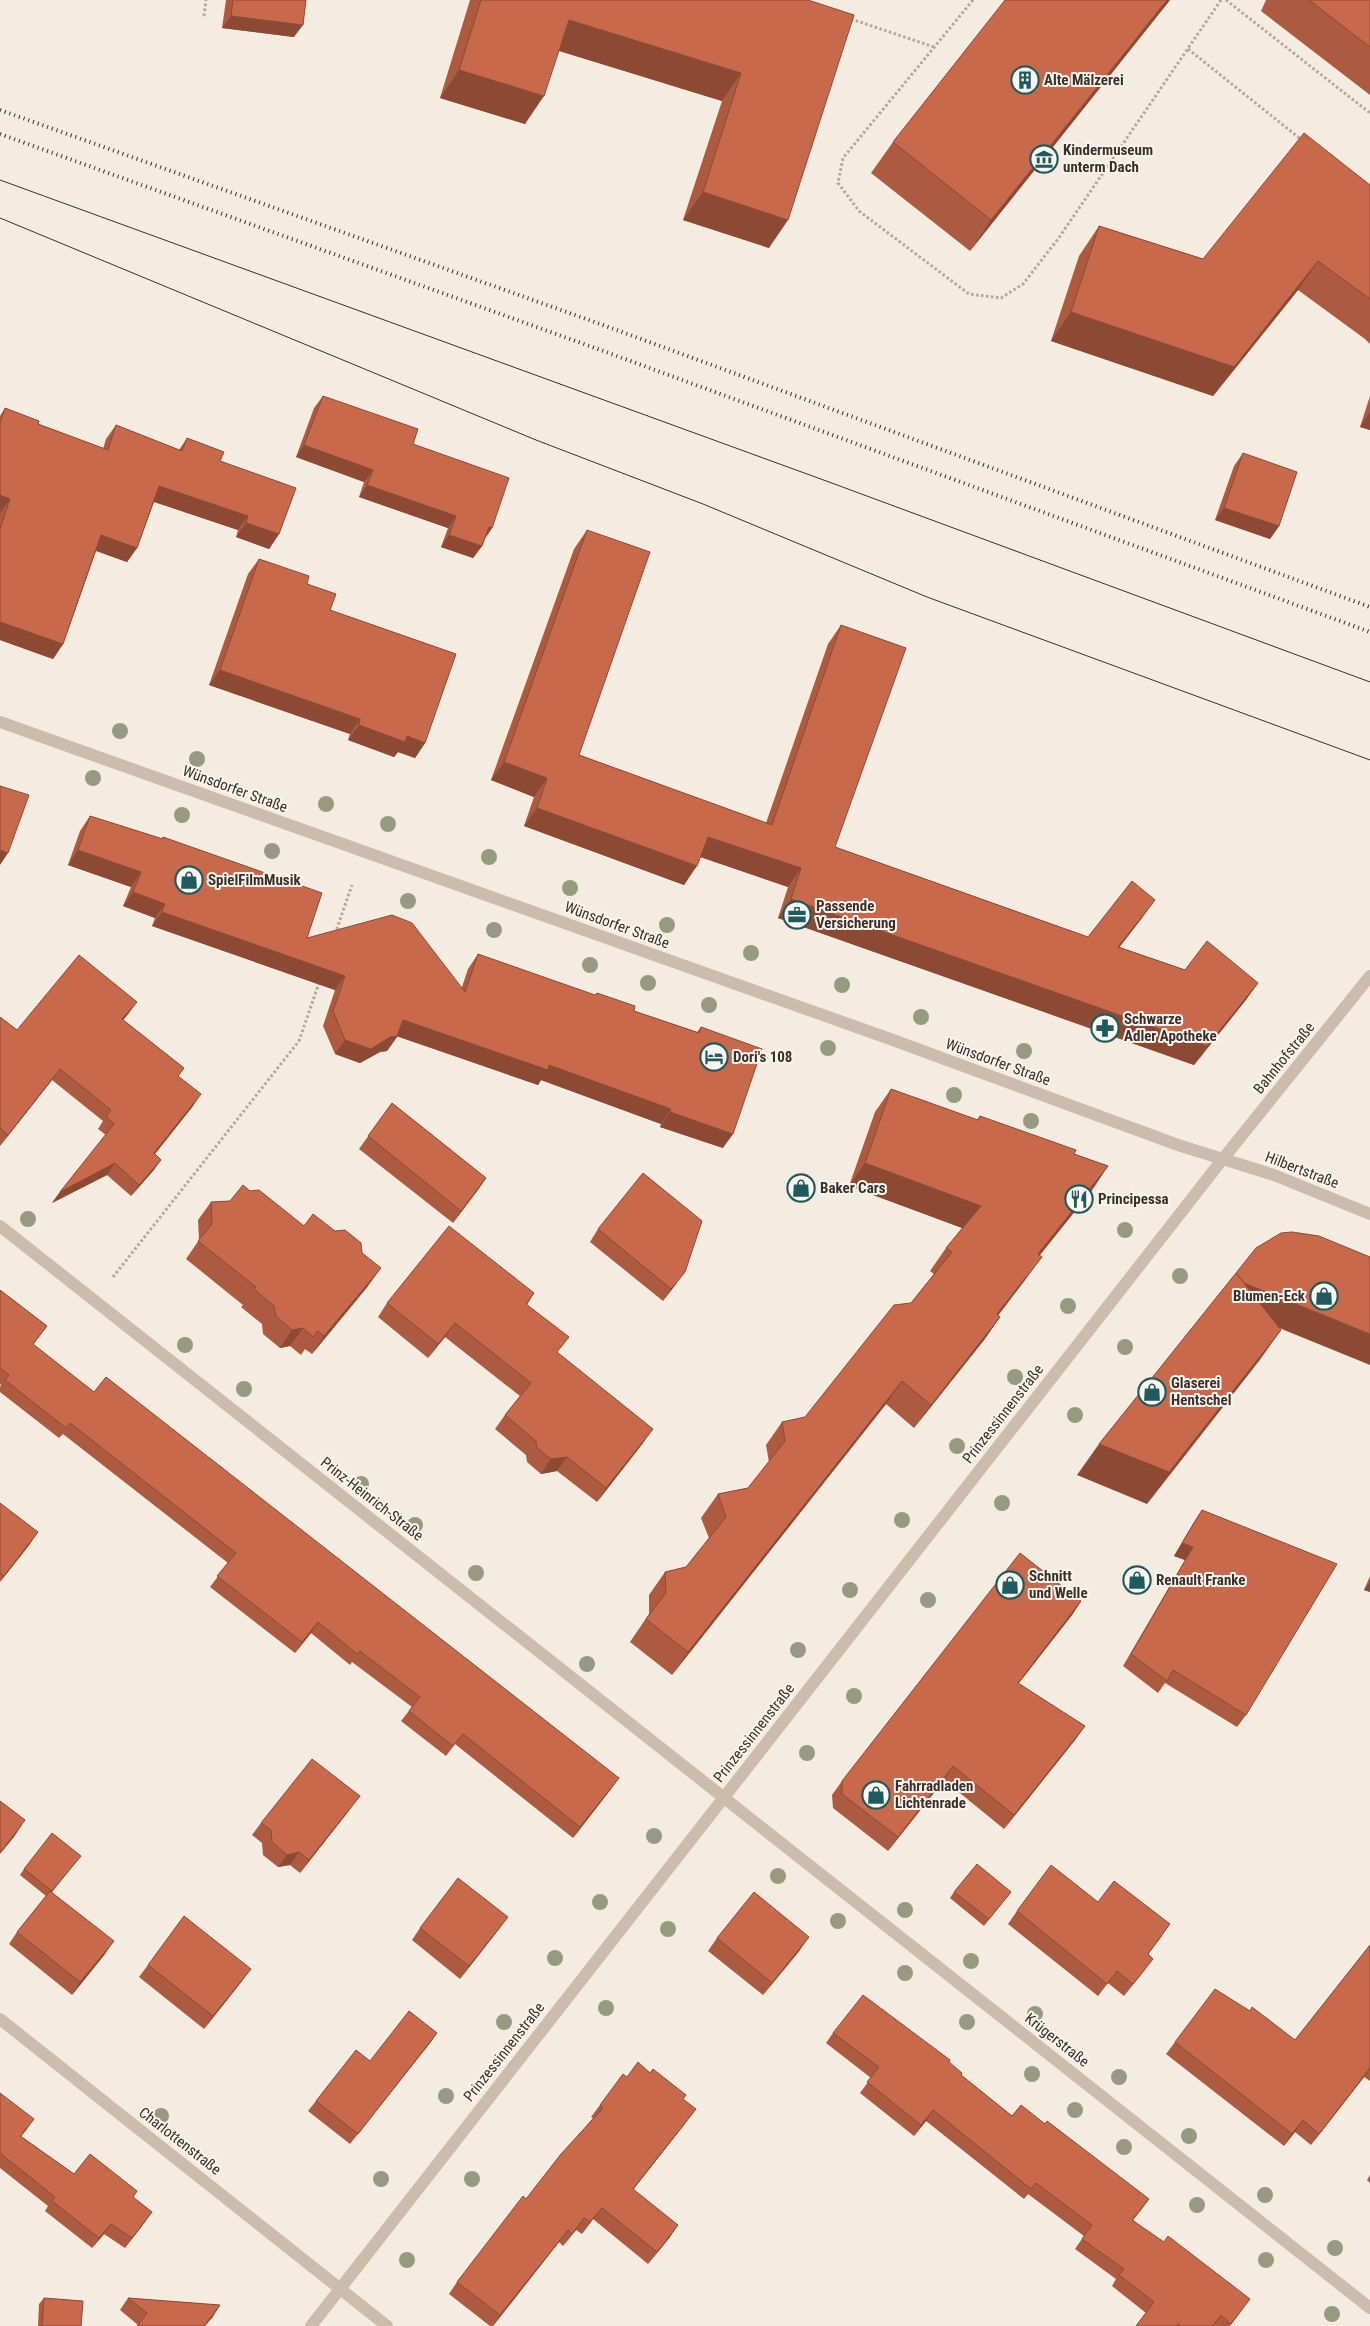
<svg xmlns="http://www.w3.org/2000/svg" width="1370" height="2326" font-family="'Roboto Condensed',sans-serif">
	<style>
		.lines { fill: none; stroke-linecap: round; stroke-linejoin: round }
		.path { stroke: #b9a596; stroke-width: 3; stroke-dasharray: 2.5 2.5; stroke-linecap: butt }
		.minor { stroke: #cdbbac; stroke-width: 12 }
		.tram { stroke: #3b302b; stroke-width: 1 }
		.rail { stroke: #3b302b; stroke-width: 4; stroke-dasharray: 1 4; stroke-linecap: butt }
		.tree { fill: #969b7f }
		.wall { fill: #ac5a40 }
		.shaded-wall { fill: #8c4a34 }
		.building { fill: #c8694b; stroke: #8c4a34 }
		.labels { text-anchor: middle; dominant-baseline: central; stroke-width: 4; stroke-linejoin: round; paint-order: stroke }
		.poi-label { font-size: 15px; font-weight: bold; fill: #3b302b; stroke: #fbf5ee; text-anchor: start }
		.street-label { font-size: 15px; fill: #3b302b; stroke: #fbf5ee }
	</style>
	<rect width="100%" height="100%" fill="#f4ebe1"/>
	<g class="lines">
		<g class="path">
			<path d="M 973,0 L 843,158 L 838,183 L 859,211 L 969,294 L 1001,298 L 1023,284 L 1058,239 L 1221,0"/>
			<path d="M 1226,0 L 1370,113"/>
			<path d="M 204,16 L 206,0"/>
			<path d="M 851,19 L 934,47"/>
			<path d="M 1188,49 L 1303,141"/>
			<path d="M 335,934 L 352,885"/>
			<path d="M 113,1277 L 299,1041 L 320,980"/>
		</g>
		<g class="minor">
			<path d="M 0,722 L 893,1040 L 1178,1145 L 1274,1175 L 1370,1214"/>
			<path d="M 0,1226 L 1370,2308"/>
			<path d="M 0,2019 L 387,2326"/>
			<path d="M 311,2326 L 1222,1160 L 1370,976"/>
		</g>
		<g class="tram">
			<path d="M 0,180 L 829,482 L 1370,682"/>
			<path d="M 0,218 L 536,440 L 703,504 L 927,597 L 1370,760"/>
		</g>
		<g class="rail">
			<path d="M 0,110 L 603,325 L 1370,607"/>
			<path d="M 0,134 L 595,348 L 1370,632"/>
		</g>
	</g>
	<g class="tree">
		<circle cx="120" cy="731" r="8"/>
		<circle cx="197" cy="759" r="8"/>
		<circle cx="93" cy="778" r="8"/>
		<circle cx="326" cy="804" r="8"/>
		<circle cx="182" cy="815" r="8"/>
		<circle cx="388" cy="824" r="8"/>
		<circle cx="272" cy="851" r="8"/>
		<circle cx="489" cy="857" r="8"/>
		<circle cx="570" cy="888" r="8"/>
		<circle cx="408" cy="901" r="8"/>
		<circle cx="667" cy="925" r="8"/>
		<circle cx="494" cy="930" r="8"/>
		<circle cx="751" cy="953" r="8"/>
		<circle cx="590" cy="965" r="8"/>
		<circle cx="648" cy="983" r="8"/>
		<circle cx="842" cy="985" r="8"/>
		<circle cx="709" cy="1005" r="8"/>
		<circle cx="921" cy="1017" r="8"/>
		<circle cx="828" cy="1048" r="8"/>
		<circle cx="1024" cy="1051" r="8"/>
		<circle cx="954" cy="1095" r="8"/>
		<circle cx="1031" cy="1121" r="8"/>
		<circle cx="28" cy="1219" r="8"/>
		<circle cx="1125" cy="1230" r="8"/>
		<circle cx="1180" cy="1276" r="8"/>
		<circle cx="1068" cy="1306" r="8"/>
		<circle cx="185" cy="1345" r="8"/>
		<circle cx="1125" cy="1347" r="8"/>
		<circle cx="1015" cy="1377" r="8"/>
		<circle cx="244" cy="1389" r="8"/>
		<circle cx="1075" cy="1415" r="8"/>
		<circle cx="957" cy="1446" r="8"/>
		<circle cx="361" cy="1484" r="8"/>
		<circle cx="1002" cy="1503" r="8"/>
		<circle cx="902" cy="1520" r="8"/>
		<circle cx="415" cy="1525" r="8"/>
		<circle cx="476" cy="1573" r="8"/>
		<circle cx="850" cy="1590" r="8"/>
		<circle cx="928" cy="1600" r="8"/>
		<circle cx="798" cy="1650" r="8"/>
		<circle cx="587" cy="1664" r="8"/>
		<circle cx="854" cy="1696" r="8"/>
		<circle cx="807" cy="1753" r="8"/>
		<circle cx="654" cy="1836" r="8"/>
		<circle cx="778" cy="1876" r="8"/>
		<circle cx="600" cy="1902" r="8"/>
		<circle cx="905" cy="1910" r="8"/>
		<circle cx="838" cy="1921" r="8"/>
		<circle cx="668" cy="1929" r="8"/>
		<circle cx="555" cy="1958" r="8"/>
		<circle cx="971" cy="1961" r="8"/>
		<circle cx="905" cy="1973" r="8"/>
		<circle cx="606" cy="2008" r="8"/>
		<circle cx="1035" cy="2014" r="8"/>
		<circle cx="504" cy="2022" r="8"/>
		<circle cx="967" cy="2022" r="8"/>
		<circle cx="1032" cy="2074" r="8"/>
		<circle cx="1119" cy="2077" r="8"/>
		<circle cx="446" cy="2096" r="8"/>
		<circle cx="1075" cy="2110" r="8"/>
		<circle cx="161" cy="2116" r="8"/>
		<circle cx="1189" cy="2136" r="8"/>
		<circle cx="1124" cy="2147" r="8"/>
		<circle cx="381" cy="2179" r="8"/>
		<circle cx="472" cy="2179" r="8"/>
		<circle cx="1265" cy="2195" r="8"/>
		<circle cx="1197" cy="2205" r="8"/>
		<circle cx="1335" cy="2248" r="8"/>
		<circle cx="407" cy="2260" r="8"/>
		<circle cx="1266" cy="2260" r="8"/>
		<circle cx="1332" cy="2314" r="8"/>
	</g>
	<g class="wall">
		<path d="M 226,0 L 306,0 L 294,37 L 222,28 Z"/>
		<path d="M 470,0 L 808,0 L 769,248 L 683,220 L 722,101 L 559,51 L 525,124 L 440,98 Z"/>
		<path d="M 1170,0 L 970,251 L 871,173 L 893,142 Z"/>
		<path d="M 1266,0 L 1370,0 L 1370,95 L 1261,11 Z"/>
		<path d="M 1370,185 L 1370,344 L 1365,339 L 1298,290 L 1213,396 L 1051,341 L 1079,256 L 1099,226 L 1203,259 Z"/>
		<path d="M 323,396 L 413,444 L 492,528 L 484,540 L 482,546 L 473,558 L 441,547 L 448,528 L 359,497 L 364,482 L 296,457 L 314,408 Z"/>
		<path d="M 1370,396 L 1370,430 L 1360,427 Z"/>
		<path d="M 5,408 L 38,424 L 103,449 L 106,439 L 116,425 L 179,450 L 187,438 L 220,461 L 279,534 L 269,549 L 236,537 L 238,530 L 154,502 L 137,548 L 127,562 L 96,551 L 63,644 L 53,659 L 0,640 L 0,416 Z"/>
		<path d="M 1243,453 L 1279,526 L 1270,539 L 1215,520 L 1234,466 Z"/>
		<path d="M 587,530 L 579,755 L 766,823 L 828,644 L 841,625 L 835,847 L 1088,937 L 1142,918 L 1119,947 L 1185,970 L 1258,983 L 1245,1001 L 1194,1065 L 778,918 L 788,887 L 700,857 L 684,885 L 524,826 L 534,797 L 491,780 L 574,549 Z"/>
		<path d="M 259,559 L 307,584 L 330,610 L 425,743 L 415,758 L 398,752 L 394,757 L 348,740 L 350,734 L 209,685 L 248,574 Z"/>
		<path d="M 90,816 L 162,839 L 163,837 L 307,938 L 462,987 L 468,969 L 478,954 L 634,1011 L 697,1032 L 701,1027 L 723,1148 L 660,1127 L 661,1124 L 541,1080 L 538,1085 L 398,1036 L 387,1051 L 380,1052 L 360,1063 L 335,1054 L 323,1026 L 335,990 L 152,926 L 155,918 L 123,906 L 131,887 L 68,865 L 80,831 Z"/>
		<path d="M 129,1013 L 123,1020 L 184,1068 L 178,1076 L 193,1106 L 155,1154 L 161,1160 L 153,1171 L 131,1196 L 107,1175 L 52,1203 L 60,1192 L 106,1135 L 98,1129 L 103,1121 L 52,1080 L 0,1146 L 0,1017 L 17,1030 Z"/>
		<path d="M 891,1089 L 977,1120 L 980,1116 L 1074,1154 L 1108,1166 L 1092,1190 L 1040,1255 L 1025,1280 L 998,1315 L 1000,1317 L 984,1340 L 914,1428 L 886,1404 L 672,1675 L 630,1642 L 649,1614 L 649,1595 L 665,1572 L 686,1567 L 709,1538 L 701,1518 L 718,1494 L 748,1488 L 769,1462 L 766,1445 L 782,1422 L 805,1417 L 911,1303 L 934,1274 L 930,1271 L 946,1248 L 962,1228 L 849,1186 L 875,1112 Z"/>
		<path d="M 392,1103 L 486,1178 L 453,1223 L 359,1149 Z"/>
		<path d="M 250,1191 L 304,1226 L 362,1253 L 368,1286 L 312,1354 L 305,1349 L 301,1355 L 290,1346 L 280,1348 L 263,1334 L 262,1324 L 241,1307 L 243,1305 L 186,1259 L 199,1240 L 198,1220 L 211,1202 L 230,1201 Z"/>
		<path d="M 598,1229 L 676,1284 L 663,1301 L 590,1242 Z"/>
		<path d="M 0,1290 L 47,1326 L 33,1345 L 94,1392 L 611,1789 L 573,1838 L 455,1744 L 446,1756 L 401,1721 L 412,1707 L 352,1662 L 350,1665 L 311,1633 L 295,1653 L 210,1587 L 228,1563 L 63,1434 L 59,1438 L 0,1392 L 0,1387 L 1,1385 L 0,1384 Z"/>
		<path d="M 534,1293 L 527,1305 L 558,1353 L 643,1443 L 597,1502 L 557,1471 L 541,1474 L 527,1462 L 526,1455 L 495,1429 L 505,1415 L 520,1396 L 445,1337 L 428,1358 L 378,1317 L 387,1303 Z"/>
		<path d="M 0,1503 L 30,1544 L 0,1582 Z"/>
		<path d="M 1202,1510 L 1246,1715 L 1237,1727 L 1165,1683 L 1158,1693 L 1123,1666 L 1185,1560 L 1174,1556 L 1194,1522 Z"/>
		<path d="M 1370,1576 L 1370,1592 L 1364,1590 Z"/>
		<path d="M 1081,1601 L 1072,1615 L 1018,1684 L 1085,1726 L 1075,1740 L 1004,1829 L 944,1780 L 888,1851 L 833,1808 L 832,1795 L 842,1781 Z"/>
		<path d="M 351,1808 L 300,1873 L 290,1865 L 278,1867 L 263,1855 L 262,1843 L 252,1835 L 261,1823 Z"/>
		<path d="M 76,1862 L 52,1892 L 105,1954 L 72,1995 L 9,1944 L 17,1932 L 46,1896 L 20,1875 L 24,1869 Z"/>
		<path d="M 954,1892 L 1011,1892 L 984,1926 L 950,1898 Z"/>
		<path d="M 1098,1902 L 1162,1936 L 1148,1954 L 1144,1971 L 1124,1996 L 1108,1983 L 1098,1996 L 1008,1924 L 1017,1911 Z"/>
		<path d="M 420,1928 L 499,1929 L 460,1979 L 412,1940 Z"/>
		<path d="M 717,1938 L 800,1950 L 763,1995 L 708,1951 Z"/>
		<path d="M 1370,1945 L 1370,2081 L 1364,2077 L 1311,2145 L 1295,2132 L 1284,2146 L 1166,2054 L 1175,2042 L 1295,2040 Z"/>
		<path d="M 148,1965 L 242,1981 L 204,2029 L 139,1977 Z"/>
		<path d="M 437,2033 L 430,2043 L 350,2144 L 308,2111 L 316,2101 L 370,2061 Z"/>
		<path d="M 833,2033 L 949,2062 L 961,2075 L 1012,2116 L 1045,2124 L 1149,2199 L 1133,2220 L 1242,2310 L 1230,2326 L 1136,2326 L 1146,2313 L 1112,2286 L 1116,2279 L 1075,2249 L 1084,2236 L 1028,2194 L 1024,2199 L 926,2121 L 914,2136 L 860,2093 L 871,2078 L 826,2043 Z"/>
		<path d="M 650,2073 L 683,2099 L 687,2121 L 633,2190 L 670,2237 L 648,2264 L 593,2219 L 582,2234 L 576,2230 L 563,2246 L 559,2242 L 493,2326 L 490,2326 L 449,2294 L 457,2282 L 593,2118 L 591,2117 L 600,2105 L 627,2077 Z"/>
		<path d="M 0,2093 L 27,2129 L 21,2136 L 74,2174 L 133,2197 L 145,2222 L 125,2248 L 104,2234 L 92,2248 L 45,2211 L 48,2206 L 0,2168 Z"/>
		<path d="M 1370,2175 L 1370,2183 L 1367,2180 Z"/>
		<path d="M 44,2298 L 81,2326 L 38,2326 L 39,2304 Z"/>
		<path d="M 128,2298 L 220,2305 L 212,2318 L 138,2325 L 120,2310 Z"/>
	</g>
	<g class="shaded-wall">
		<path d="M 1167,0 L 1170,0 L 970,251 L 991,220 Z"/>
		<path d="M 231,16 L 303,25 L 294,37 L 222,28 Z"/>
		<path d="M 569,20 L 741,73 L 722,101 L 550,48 Z"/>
		<path d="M 459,70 L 544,96 L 525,124 L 440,98 Z"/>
		<path d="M 703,192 L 788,220 L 769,248 L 683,220 Z"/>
		<path d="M 1318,261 L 1298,290 L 1213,396 L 1051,341 L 1071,312 Z"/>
		<path d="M 1370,412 L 1370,430 L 1360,427 Z"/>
		<path d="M 304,445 L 373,470 L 364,482 L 296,457 Z"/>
		<path d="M 367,485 L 456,516 L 448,528 L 359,497 Z"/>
		<path d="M 159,486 L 248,516 L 238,530 L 149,500 Z"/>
		<path d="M 0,495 L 10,499 L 0,513 Z"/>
		<path d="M 1224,508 L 1279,526 L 1270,539 L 1215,520 Z"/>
		<path d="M 246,523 L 279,534 L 269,549 L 236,537 Z"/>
		<path d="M 489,527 L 492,528 L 484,540 Z"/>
		<path d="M 101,535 L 137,548 L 127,562 L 91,549 Z"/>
		<path d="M 449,535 L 482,546 L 473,558 L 441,547 Z"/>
		<path d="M 0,622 L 63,644 L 53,659 L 0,640 Z"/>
		<path d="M 220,670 L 360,719 L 350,734 L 209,685 Z"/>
		<path d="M 359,725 L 407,736 L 425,743 L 415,758 L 398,752 L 394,757 L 348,740 Z"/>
		<path d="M 504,762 L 547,778 L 534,797 L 491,780 Z"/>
		<path d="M 537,808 L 697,866 L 684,885 L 524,826 Z"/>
		<path d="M 708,837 L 801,868 L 788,887 L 695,855 Z"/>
		<path d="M 0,850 L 8,853 L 0,865 Z"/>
		<path d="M 78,850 L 141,872 L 131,887 L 68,865 Z"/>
		<path d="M 133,892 L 165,904 L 155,918 L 123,906 Z"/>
		<path d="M 791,899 L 1207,1046 L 1258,983 L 1245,1001 L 1194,1065 L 778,918 Z"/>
		<path d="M 1155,900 L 1142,918 L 1105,966 L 1118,947 Z"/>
		<path d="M 162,912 L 345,976 L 335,990 L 152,926 Z"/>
		<path d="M 137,1002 L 129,1013 L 114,1031 L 122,1019 Z"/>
		<path d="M 403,1020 L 549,1065 L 671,1109 L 661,1124 L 541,1080 L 538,1085 L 393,1035 Z"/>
		<path d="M 397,1036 L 387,1051 L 380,1052 L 360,1063 L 335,1054 L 345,1040 Z"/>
		<path d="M 60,1069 L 52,1080 L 0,1146 L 8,1135 Z"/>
		<path d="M 201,1094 L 193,1106 L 146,1165 L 154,1153 Z"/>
		<path d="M 670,1112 L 733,1134 L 723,1148 L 660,1127 Z"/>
		<path d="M 161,1160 L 153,1171 L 131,1196 L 139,1185 Z"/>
		<path d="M 115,1163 L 107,1175 L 52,1203 L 60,1192 Z"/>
		<path d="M 865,1163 L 981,1206 L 965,1229 L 849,1186 Z"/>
		<path d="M 1108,1166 L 1092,1190 L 1022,1277 L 1038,1254 Z"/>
		<path d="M 486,1178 L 478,1190 L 453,1223 L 461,1211 Z"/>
		<path d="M 1042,1257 L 1025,1280 L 981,1338 L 997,1314 Z"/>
		<path d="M 381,1268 L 368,1286 L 312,1354 L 324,1336 Z"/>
		<path d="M 685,1272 L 676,1284 L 663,1301 L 671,1289 Z"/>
		<path d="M 1232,1278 L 1370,1334 L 1370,1365 L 1215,1302 Z"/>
		<path d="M 1000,1317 L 984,1340 L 914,1428 L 931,1405 Z"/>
		<path d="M 455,1323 L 445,1337 L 428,1358 L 438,1344 Z"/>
		<path d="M 303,1328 L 290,1346 L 280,1348 L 292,1330 Z"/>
		<path d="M 1281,1330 L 1259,1361 L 1147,1504 L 1077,1475 L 1099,1444 Z"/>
		<path d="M 902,1381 L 886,1404 L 672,1675 L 688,1652 Z"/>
		<path d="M 653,1429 L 643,1443 L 597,1502 L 606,1488 Z"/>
		<path d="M 567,1457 L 557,1471 L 541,1474 L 551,1459 Z"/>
		<path d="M 38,1532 L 30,1544 L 0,1582 L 4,1576 Z"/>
		<path d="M 1182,1543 L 1193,1547 L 1185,1560 L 1174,1556 Z"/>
		<path d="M 1370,1582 L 1370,1592 L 1364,1590 Z"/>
		<path d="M 1081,1601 L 1072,1615 L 1008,1697 L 1018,1683 Z"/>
		<path d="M 318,1622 L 311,1633 L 295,1653 L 302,1642 Z"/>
		<path d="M 1085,1726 L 1075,1740 L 1004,1829 L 1014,1815 Z"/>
		<path d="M 953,1766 L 944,1780 L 888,1851 L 898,1837 Z"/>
		<path d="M 619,1778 L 611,1789 L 573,1838 L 580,1827 Z"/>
		<path d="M 360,1796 L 351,1808 L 300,1873 L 309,1860 Z"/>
		<path d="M 25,1820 L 14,1837 L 0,1854 L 0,1853 Z"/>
		<path d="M 299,1852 L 290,1865 L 278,1867 L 287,1855 Z"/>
		<path d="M 508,1917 L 499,1929 L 460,1979 L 469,1966 Z"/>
		<path d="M 809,1937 L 800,1950 L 763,1995 L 772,1983 Z"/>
		<path d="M 114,1941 L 105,1954 L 72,1995 L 80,1982 Z"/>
		<path d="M 251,1969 L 242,1981 L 204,2029 L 213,2016 Z"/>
		<path d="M 437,2033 L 430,2043 L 350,2144 L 358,2134 Z"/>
		<path d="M 1370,2068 L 1364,2077 L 1311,2145 L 1319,2134 Z"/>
		<path d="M 696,2109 L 687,2121 L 624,2201 L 633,2189 Z"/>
		<path d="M 933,2110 L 926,2121 L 914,2136 L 921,2125 Z"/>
		<path d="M 34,2119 L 27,2129 L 13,2146 L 20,2136 Z"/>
		<path d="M 1303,2120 L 1295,2132 L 1284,2146 L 1292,2134 Z"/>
		<path d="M 1149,2199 L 1141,2210 L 1124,2231 L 1132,2220 Z"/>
		<path d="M 602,2208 L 593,2219 L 582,2234 L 590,2222 Z"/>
		<path d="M 152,2212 L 145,2222 L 125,2248 L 132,2238 Z"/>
		<path d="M 584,2218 L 576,2230 L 563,2246 Z"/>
		<path d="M 111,2224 L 104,2234 L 92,2248 L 99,2238 Z"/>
		<path d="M 678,2225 L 670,2237 L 648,2264 L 657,2252 Z"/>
		<path d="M 568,2230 L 559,2242 L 493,2326 L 500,2315 Z"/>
		<path d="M 220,2305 L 212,2318 L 205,2326 L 204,2326 Z"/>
	</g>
	<g class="building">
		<path d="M 233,0 L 306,0 L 303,25 L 231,16 Z"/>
		<path d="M 481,0 L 808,0 L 854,15 L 788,220 L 703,192 L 741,73 L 569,20 L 544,96 L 459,70 Z"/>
		<path d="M 1005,0 L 1167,0 L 991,220 L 893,142 Z"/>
		<path d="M 1309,0 L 1370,0 L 1370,47 Z"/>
		<path d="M 1304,133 L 1370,185 L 1370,299 L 1318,261 L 1234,367 L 1071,312 L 1099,226 L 1203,259 Z"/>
		<path d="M 323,396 L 418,429 L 413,444 L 509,478 L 492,528 L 489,527 L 482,546 L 449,535 L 456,516 L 367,485 L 373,470 L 304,445 Z"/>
		<path d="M 5,408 L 39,421 L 38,424 L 108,450 L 116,425 L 182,451 L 187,438 L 224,452 L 220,461 L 296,488 L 279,534 L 246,523 L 248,516 L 159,486 L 137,548 L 101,535 L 63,644 L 0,622 L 0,529 L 10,499 L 0,495 L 0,423 Z"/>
		<path d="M 1243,453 L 1297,472 L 1279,526 L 1224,508 Z"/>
		<path d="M 587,530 L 650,552 L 579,755 L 772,825 L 841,625 L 906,648 L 835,847 L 1088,937 L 1132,881 L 1155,900 L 1118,947 L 1185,970 L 1207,941 L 1258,983 L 1207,1046 L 791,899 L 801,868 L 708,837 L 697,866 L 537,808 L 547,778 L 504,762 Z"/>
		<path d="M 259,559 L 309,576 L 307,584 L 336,594 L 330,610 L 456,654 L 425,743 L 407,736 L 405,742 L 359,725 L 360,719 L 220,670 Z"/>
		<path d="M 0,786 L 29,795 L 8,853 L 0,850 Z"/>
		<path d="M 90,816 L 163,839 L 163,837 L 322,893 L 307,938 L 392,915 L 412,923 L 465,992 L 478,954 L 595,995 L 597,993 L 635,1006 L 634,1011 L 699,1033 L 701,1027 L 762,1049 L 733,1134 L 670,1112 L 671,1109 L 549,1065 L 548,1070 L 403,1020 L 397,1036 L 390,1037 L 371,1049 L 345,1040 L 333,1011 L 345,976 L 162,912 L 165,904 L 133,892 L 141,872 L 78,850 Z"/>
		<path d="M 79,955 L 137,1002 L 122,1019 L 184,1068 L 178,1076 L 201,1094 L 154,1153 L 161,1160 L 139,1185 L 115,1163 L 60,1192 L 114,1124 L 106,1117 L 111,1110 L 60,1069 L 8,1135 L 0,1128 L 0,1017 L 17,1030 Z"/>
		<path d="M 891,1089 L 978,1120 L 980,1116 L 1076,1150 L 1074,1154 L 1108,1166 L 1038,1254 L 1042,1257 L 997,1314 L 1000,1317 L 931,1405 L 902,1381 L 688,1652 L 646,1619 L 666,1593 L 665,1572 L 686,1567 L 726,1517 L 718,1494 L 748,1488 L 785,1441 L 782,1422 L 805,1417 L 894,1305 L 911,1303 L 952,1252 L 946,1248 L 981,1206 L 865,1163 Z"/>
		<path d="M 392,1103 L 486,1178 L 461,1211 L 368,1136 Z"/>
		<path d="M 643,1173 L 702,1221 L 685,1272 L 671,1289 L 598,1229 Z"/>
		<path d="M 243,1185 L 250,1191 L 259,1190 L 304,1226 L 313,1214 L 335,1231 L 345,1230 L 361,1243 L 362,1253 L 381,1268 L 324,1336 L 318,1331 L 313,1337 L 303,1328 L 292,1330 L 276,1316 L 274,1306 L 254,1289 L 256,1287 L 198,1241 L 212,1224 L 211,1202 L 230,1201 Z"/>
		<path d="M 449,1226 L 534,1293 L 526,1304 L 569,1337 L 557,1352 L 653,1429 L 606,1488 L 567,1457 L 551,1459 L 537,1448 L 536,1441 L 505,1415 L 531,1383 L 455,1323 L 438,1344 L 387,1303 Z"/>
		<path d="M 1292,1232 L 1319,1236 L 1370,1257 L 1370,1334 L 1244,1283 L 1236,1273 L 1256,1248 L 1281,1233 Z"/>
		<path d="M 1236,1273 L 1281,1330 L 1169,1472 L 1099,1444 Z"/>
		<path d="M 0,1290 L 47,1326 L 33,1344 L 94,1392 L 106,1377 L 619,1778 L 580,1827 L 463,1734 L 453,1746 L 409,1711 L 420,1697 L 360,1651 L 357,1654 L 318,1622 L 302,1642 L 217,1576 L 236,1553 L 70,1423 L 66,1428 L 5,1380 L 9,1375 L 0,1368 Z"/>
		<path d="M 0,1503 L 38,1532 L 4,1576 L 0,1573 Z"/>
		<path d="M 1202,1510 L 1337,1564 L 1246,1715 L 1173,1670 L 1167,1681 L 1131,1654 L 1193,1547 L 1182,1543 Z"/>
		<path d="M 1020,1553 L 1081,1601 L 1018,1683 L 1085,1726 L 1014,1815 L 953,1766 L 898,1837 L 842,1794 L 842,1781 Z"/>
		<path d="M 312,1759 L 360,1796 L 309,1860 L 299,1852 L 287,1855 L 272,1842 L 271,1830 L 261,1823 Z"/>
		<path d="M 0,1801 L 25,1820 L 0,1853 Z"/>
		<path d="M 52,1833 L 81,1856 L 52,1891 L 24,1869 Z"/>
		<path d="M 977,1864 L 1011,1892 L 989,1919 L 954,1892 Z"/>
		<path d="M 1051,1865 L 1098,1902 L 1114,1881 L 1170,1924 L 1148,1954 L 1153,1959 L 1133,1984 L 1117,1971 L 1107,1984 L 1017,1911 Z"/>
		<path d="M 458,1878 L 508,1917 L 469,1966 L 420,1928 Z"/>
		<path d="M 50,1891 L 114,1941 L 80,1982 L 17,1932 Z"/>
		<path d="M 754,1892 L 809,1937 L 772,1983 L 717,1938 Z"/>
		<path d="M 184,1916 L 251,1969 L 213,2016 L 148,1965 Z"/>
		<path d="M 1370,1945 L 1370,2068 L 1319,2134 L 1303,2120 L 1292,2134 L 1175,2042 L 1215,1989 L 1250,2011 L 1252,2007 L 1295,2040 Z"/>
		<path d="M 863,1995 L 950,2060 L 949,2062 L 962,2073 L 961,2075 L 1012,2116 L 1021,2105 L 1045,2124 L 1047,2121 L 1149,2199 L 1132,2220 L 1164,2242 L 1168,2236 L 1250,2299 L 1231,2324 L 1221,2315 L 1212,2326 L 1181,2326 L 1178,2324 L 1176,2326 L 1136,2326 L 1154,2302 L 1119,2275 L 1124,2269 L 1082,2239 L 1092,2225 L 1036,2183 L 1031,2189 L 933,2110 L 921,2125 L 867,2082 L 879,2067 L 833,2033 Z"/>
		<path d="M 409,2011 L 437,2033 L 358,2134 L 316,2101 L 356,2050 L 370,2061 Z"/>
		<path d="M 638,2062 L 650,2073 L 653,2069 L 686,2095 L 683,2099 L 696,2109 L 633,2189 L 678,2225 L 657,2252 L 602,2208 L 590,2222 L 584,2218 L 572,2234 L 568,2230 L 500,2315 L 457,2282 L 523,2196 L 526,2199 L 561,2154 L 603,2108 L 600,2105 L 623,2074 L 627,2077 Z"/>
		<path d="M 0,2093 L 34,2119 L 20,2136 L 74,2174 L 90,2154 L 137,2191 L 133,2197 L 152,2212 L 132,2238 L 111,2224 L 99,2238 L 52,2201 L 55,2197 L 0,2153 Z"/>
		<path d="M 44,2298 L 83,2301 L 81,2326 L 42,2326 Z"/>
		<path d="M 128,2298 L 220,2305 L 204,2326 L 137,2326 L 147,2313 Z"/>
	</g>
	<defs>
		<g id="building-ring" transform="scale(1.4375)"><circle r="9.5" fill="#fbf5ee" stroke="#1f5a5e" stroke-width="1.5"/><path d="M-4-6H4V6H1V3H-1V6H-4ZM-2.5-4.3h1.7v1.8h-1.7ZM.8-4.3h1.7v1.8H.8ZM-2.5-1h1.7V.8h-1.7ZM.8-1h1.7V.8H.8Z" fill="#1f5a5e"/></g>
		<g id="museum-ring" transform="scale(1.4375)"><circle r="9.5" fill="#fbf5ee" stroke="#1f5a5e" stroke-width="1.5"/><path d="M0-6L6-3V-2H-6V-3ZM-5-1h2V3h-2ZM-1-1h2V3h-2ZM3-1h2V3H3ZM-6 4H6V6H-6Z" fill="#1f5a5e"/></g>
		<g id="shop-ring" transform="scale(1.4375)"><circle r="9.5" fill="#fbf5ee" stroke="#1f5a5e" stroke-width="1.5"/><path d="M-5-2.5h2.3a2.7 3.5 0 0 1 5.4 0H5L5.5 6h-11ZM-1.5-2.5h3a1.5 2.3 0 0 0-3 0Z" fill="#1f5a5e"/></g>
		<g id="office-ring" transform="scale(1.4375)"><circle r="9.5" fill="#fbf5ee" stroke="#1f5a5e" stroke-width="1.5"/><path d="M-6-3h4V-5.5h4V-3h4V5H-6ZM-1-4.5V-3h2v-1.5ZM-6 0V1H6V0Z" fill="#1f5a5e"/></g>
		<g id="pharmacy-ring" transform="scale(1.4375)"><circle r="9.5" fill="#fbf5ee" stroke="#1f5a5e" stroke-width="1.5"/><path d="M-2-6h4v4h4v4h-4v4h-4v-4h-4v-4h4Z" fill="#1f5a5e"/></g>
		<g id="hotel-ring" transform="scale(1.4375)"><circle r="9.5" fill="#fbf5ee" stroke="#1f5a5e" stroke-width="1.5"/><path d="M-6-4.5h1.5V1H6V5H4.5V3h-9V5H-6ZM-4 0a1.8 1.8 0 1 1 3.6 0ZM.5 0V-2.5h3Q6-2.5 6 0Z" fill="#1f5a5e"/></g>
		<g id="restaurant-ring" transform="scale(1.4375)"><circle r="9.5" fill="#fbf5ee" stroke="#1f5a5e" stroke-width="1.5"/><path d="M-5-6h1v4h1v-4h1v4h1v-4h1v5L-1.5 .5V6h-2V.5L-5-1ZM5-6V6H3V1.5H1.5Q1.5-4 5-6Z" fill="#1f5a5e"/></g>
	</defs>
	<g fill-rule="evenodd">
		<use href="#building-ring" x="1025" y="80"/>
		<use href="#museum-ring" x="1044" y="159"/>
		<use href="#shop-ring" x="189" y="880"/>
		<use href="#office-ring" x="797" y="915"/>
		<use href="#pharmacy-ring" x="1105" y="1028"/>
		<use href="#hotel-ring" x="714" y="1057"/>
		<use href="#shop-ring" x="801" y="1188"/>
		<use href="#restaurant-ring" x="1079" y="1199"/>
		<use href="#shop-ring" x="1324" y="1296"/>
		<use href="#shop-ring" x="1152" y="1392"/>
		<use href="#shop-ring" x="1137" y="1580"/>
		<use href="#shop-ring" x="1010" y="1585"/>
		<use href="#shop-ring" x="876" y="1795"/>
	</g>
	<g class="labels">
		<g class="poi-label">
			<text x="1044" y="80">Alte Mälzerei</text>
			<text x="1063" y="150">Kindermuseum<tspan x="1063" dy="17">unterm Dach</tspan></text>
			<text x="208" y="880">SpielFilmMusik</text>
			<text x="816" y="906">Passende<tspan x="816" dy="17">Versicherung</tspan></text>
			<text x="1124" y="1019">Schwarze<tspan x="1124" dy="17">Adler Apotheke</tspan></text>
			<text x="733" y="1057">Dori's 108</text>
			<text x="820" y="1188">Baker Cars</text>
			<text x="1098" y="1199">Principessa</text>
			<text x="1305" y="1296" text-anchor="end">Blumen-Eck</text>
			<text x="1171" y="1383">Glaserei<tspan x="1171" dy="17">Hentschel</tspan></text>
			<text x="1029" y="1576">Schnitt<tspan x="1029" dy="17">und Welle</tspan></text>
			<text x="1156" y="1580">Renault Franke</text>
			<text x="895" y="1786">Fahrradladen<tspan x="895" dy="17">Lichtenrade</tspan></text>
		</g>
		<g class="street-label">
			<text transform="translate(235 789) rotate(20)">Wünsdorfer Straße</text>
			<text transform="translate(617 925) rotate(20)">Wünsdorfer Straße</text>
			<text transform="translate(1284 1058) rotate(-51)">Bahnhofstraße</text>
			<text transform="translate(998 1062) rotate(20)">Wünsdorfer Straße</text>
			<text transform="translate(1302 1170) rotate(21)">Hilbertstraße</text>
			<text transform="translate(1003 1414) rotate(-52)">Prinzessinnenstraße</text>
			<text transform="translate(372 1499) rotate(38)">Prinz-Heinrich-Straße</text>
			<text transform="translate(754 1733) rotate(-52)">Prinzessinnenstraße</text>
			<text transform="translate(1057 2040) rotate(38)">Krügerstraße</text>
			<text transform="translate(504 2052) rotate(-52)">Prinzessinnenstraße</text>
			<text transform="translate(180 2141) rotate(38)">Charlottenstraße</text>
		</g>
	</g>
</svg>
